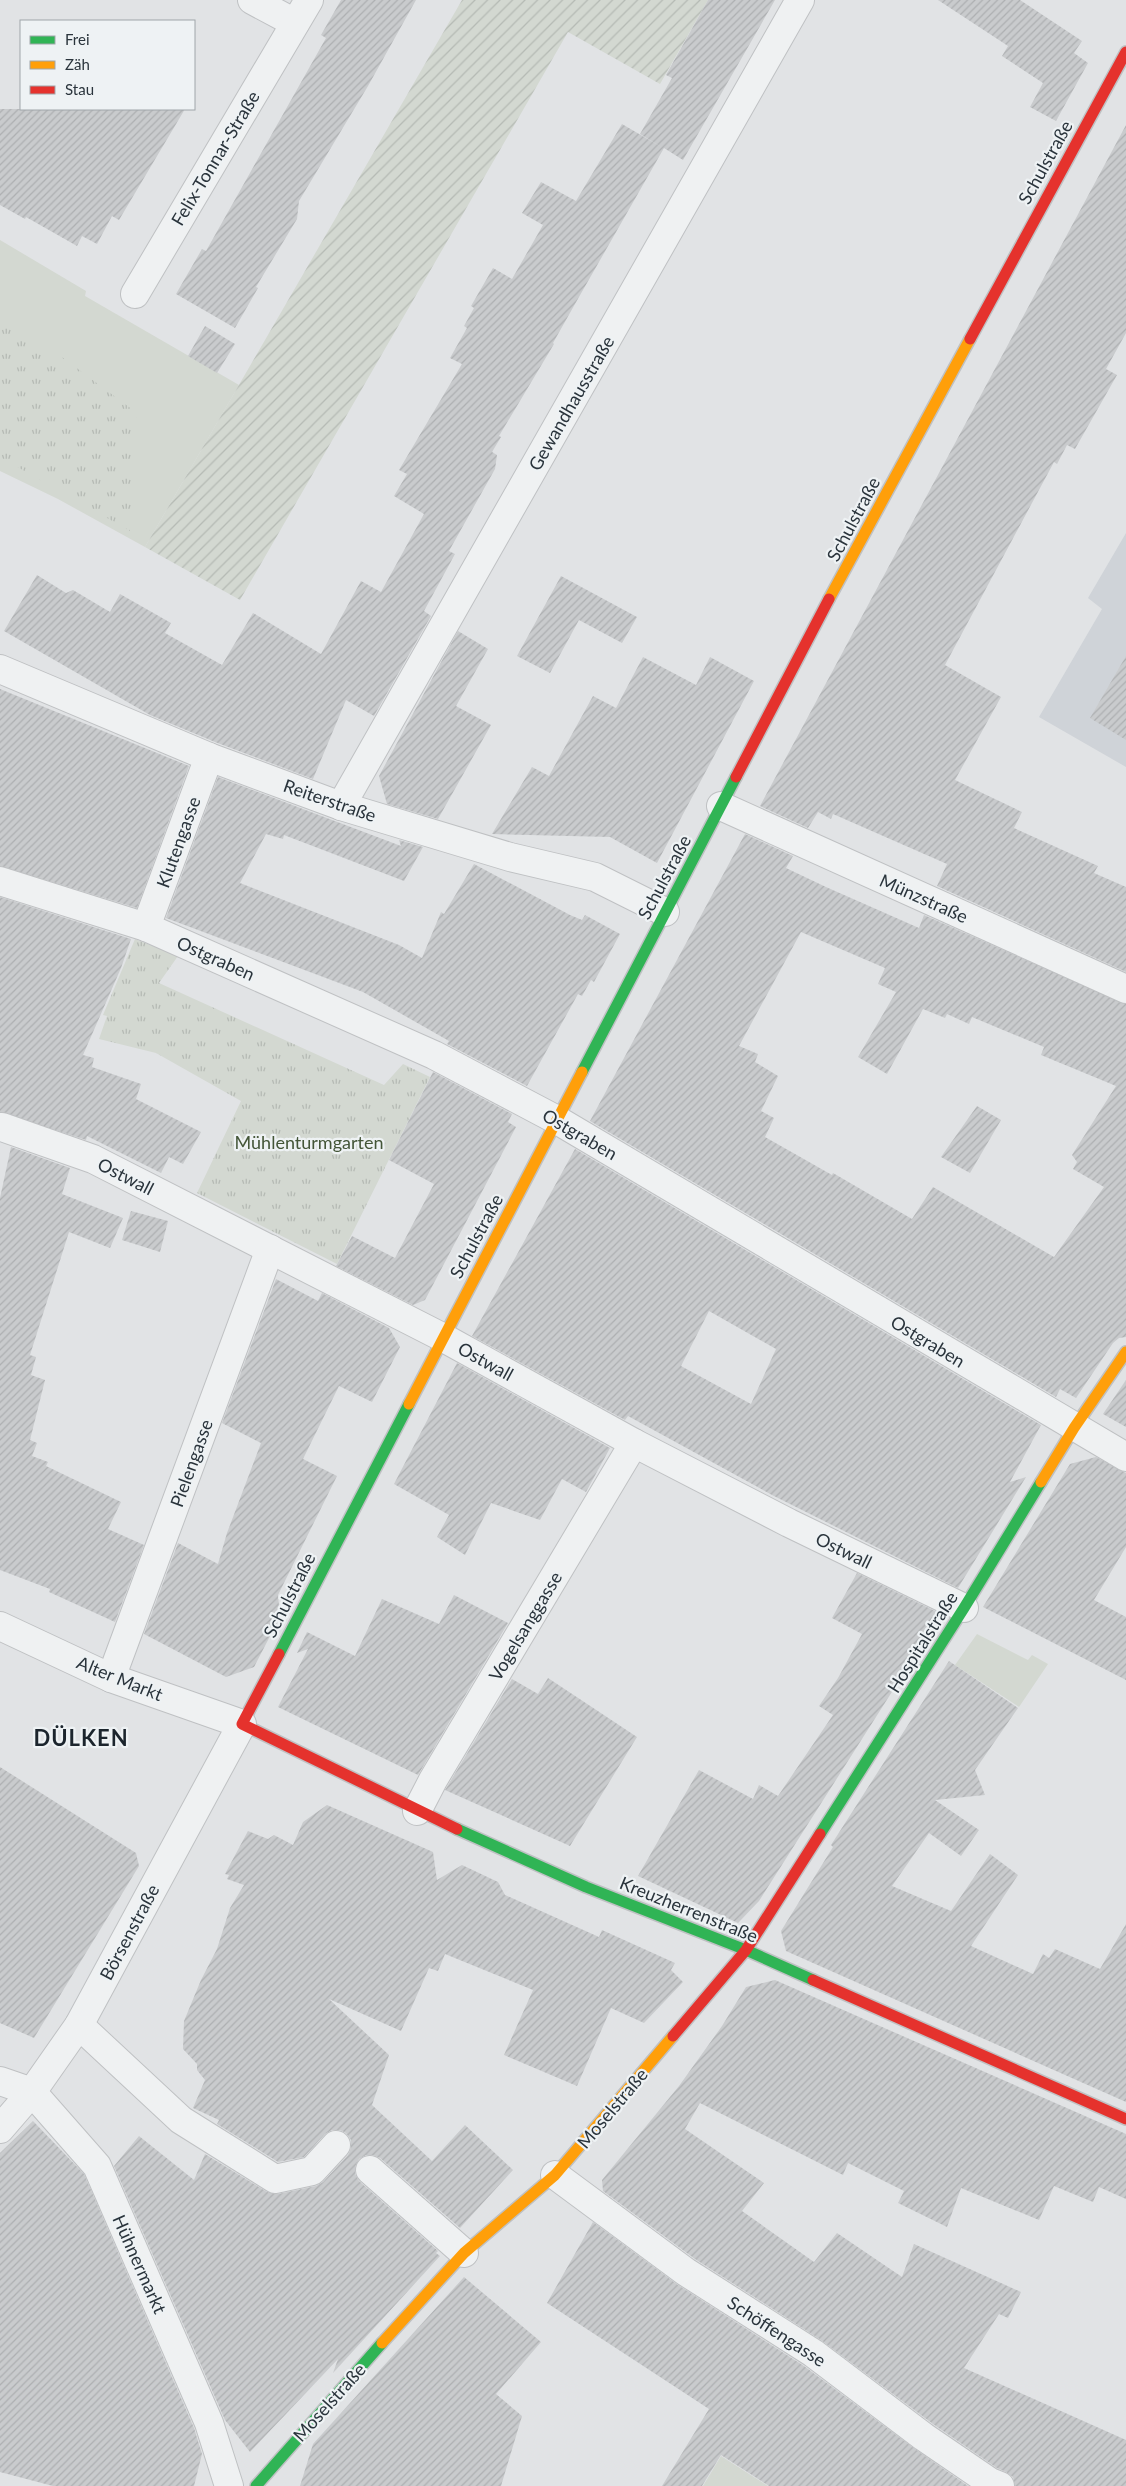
<svg xmlns="http://www.w3.org/2000/svg" width="1126" height="2486" font-family="Lato,sans-serif">
	<style>
		.built { fill: #cfd3d8 }
		.grass { fill: #d3d8d1 }
		.park { fill: url(#park-tufts) }
		.garden { fill: url(#garden-furrows) }
		.building { fill: url(#building-hatch); fill-rule: evenodd }
		.lines { fill: none; stroke-linecap: round; stroke-linejoin: round }
		.street-casing { stroke: #bfc1c3; stroke-width: 30 }
		.fast-casing { stroke: #bfc1c3; stroke-width: 14 }
		.slow-casing { stroke: #bfc1c3; stroke-width: 14 }
		.jam-casing { stroke: #bfc1c3; stroke-width: 14 }
		.street { stroke: #eff1f2; stroke-width: 28 }
		.fast { stroke: #30b455; stroke-width: 11 }
		.slow { stroke: #ff9f0a; stroke-width: 11 }
		.jam { stroke: #e5322d; stroke-width: 11 }
		.labels { text-anchor: middle; dominant-baseline: central; stroke-width: 4.5; stroke-linejoin: round; paint-order: stroke }
		.street-label { font-size: 18px; fill: #2a343c; stroke: #eef2f4 }
		.park-label { font-size: 18px; fill: #445638; stroke: #eef2f4 }
		.district-label { font-size: 22px; font-weight: bold; letter-spacing: 1px; fill: #1c252d; stroke: #eef2f4 }
	</style>
	<defs>
		<pattern id="park-tufts" width="24" height="20" patternUnits="userSpaceOnUse" patternTransform="scale(1.25)"><rect width="24" height="20" fill="#d3d8d1"/><path d="M3 7l-1-3M5 7V3M7 7l1-3M15 17l-1-3M17 17v-4M19 17l1-3" fill="none" stroke="#b5bab4"/></pattern>
		<pattern id="garden-furrows" width="10" height="10" patternUnits="userSpaceOnUse" patternTransform="scale(1.25)"><rect width="10" height="10" fill="#d3d8d1"/><path d="M-1 1l2-2M0 10L10 0M9 11l2-2" fill="none" stroke="#b5bab4"/></pattern>
		<pattern id="building-hatch" width="6" height="6" patternUnits="userSpaceOnUse" patternTransform="scale(1.25)"><rect width="6" height="6" fill="#c9cbcd"/><path d="M-1 1l2-2M0 6l6-6M5 7l2-2" fill="none" stroke="#adafb1"/></pattern>
	</defs>
	<rect width="100%" height="100%" fill="#e1e3e5"/>
	<path class="built" d="M 1126,533 L 1126,767 L 1039,717 L 1102,609 L 1088,598 Z"/>
	<g class="grass">
		<path d="M 0,240 L 86,291 L 85,296 L 239,385 L 145,547 L 58,499 L 0,471 Z"/>
		<path d="M 977,1634 L 1028,1660 L 1032,1655 L 1048,1664 L 1019,1707 L 955,1665 Z"/>
		<path d="M 721,2456 L 768,2486 L 703,2486 Z"/>
	</g>
	<g class="park">
		<path d="M 0,321 L 39,340 L 137,413 L 130,531 L 0,457 Z"/>
		<path d="M 135,939 L 178,956 L 159,983 L 384,1085 L 403,1064 L 430,1077 L 337,1264 L 197,1193 L 241,1101 L 156,1053 L 99,1039 L 107,1016 L 103,1015 Z"/>
	</g>
	<path class="garden" d="M 462,0 L 708,0 L 660,84 L 568,32 L 240,600 L 145,547 Z"/>
	<g class="building">
		<path d="M 341,0 L 416,0 L 368,86 L 299,201 L 297,219 L 256,287 L 258,288 L 235,328 L 176,294 L 202,249 L 206,251 L 326,38 L 321,35 Z"/>
		<path d="M 708,0 L 775,0 L 683,160 L 664,148 L 575,304 L 553,343 L 554,344 L 499,436 L 501,437 L 492,452 L 497,455 L 495,469 L 449,551 L 455,554 L 424,611 L 431,616 L 374,716 L 346,700 L 313,779 L 215,742 L 150,715 L 4,631 L 37,575 L 66,593 L 73,590 L 110,612 L 120,594 L 171,623 L 165,633 L 222,665 L 253,613 L 321,654 L 361,581 L 381,592 L 424,514 L 394,496 L 407,474 L 399,470 L 462,364 L 450,358 L 467,328 L 464,326 L 474,308 L 471,306 L 493,268 L 512,279 L 543,225 L 522,213 L 541,182 L 576,201 L 622,124 L 663,148 L 640,134 L 672,78 L 666,75 Z"/>
		<path d="M 938,0 L 1020,0 L 1082,41 L 1074,53 L 1088,63 L 1056,121 L 1030,107 L 1043,83 L 1002,56 L 1008,46 Z"/>
		<path d="M 0,109 L 185,109 L 119,220 L 112,216 L 97,244 L 82,236 L 77,246 L 26,217 L 25,219 L 0,205 Z"/>
		<path d="M 1126,125 L 1126,333 L 1106,369 L 1117,375 L 1075,449 L 1067,445 L 1057,464 L 1054,462 L 945,665 L 1001,697 L 955,780 L 1022,812 L 1014,828 L 1098,866 L 1094,873 L 1126,887 L 1126,972 L 937,886 L 947,864 L 833,814 L 831,819 L 818,812 L 808,828 L 760,806 Z"/>
		<path d="M 205,326 L 235,344 L 217,373 L 188,356 Z"/>
		<path d="M 561,576 L 637,617 L 622,643 L 579,620 L 550,673 L 517,656 Z"/>
		<path d="M 458,631 L 488,649 L 456,706 L 491,725 L 438,819 L 387,804 L 379,776 Z"/>
		<path d="M 1126,656 L 1126,740 L 1090,718 Z"/>
		<path d="M 643,657 L 696,685 L 710,657 L 754,681 L 657,863 L 610,837 L 492,834 L 532,767 L 549,776 L 593,696 L 616,708 Z"/>
		<path d="M 0,689 L 189,766 L 137,908 L 0,866 Z"/>
		<path d="M 218,777 L 401,846 L 399,840 L 423,847 L 404,881 L 284,835 L 283,839 L 266,834 L 240,883 L 399,945 L 422,958 L 441,912 L 444,914 L 474,864 L 570,915 L 582,920 L 585,915 L 620,934 L 594,982 L 591,980 L 582,996 L 578,994 L 527,1086 L 447,1044 L 449,1041 L 363,992 L 166,918 Z"/>
		<path d="M 745,834 L 793,856 L 786,868 L 826,887 L 919,928 L 924,915 L 1126,1004 L 1126,1337 L 1119,1338 L 1113,1343 L 1076,1398 L 1060,1389 L 1056,1397 L 590,1121 ZM 801,932 L 885,968 L 878,984 L 896,992 L 858,1057 L 887,1074 L 923,1009 L 945,1018 L 947,1014 L 969,1024 L 972,1017 L 1044,1047 L 1041,1055 L 1116,1086 L 1072,1155 L 1077,1162 L 1073,1169 L 1104,1187 L 1054,1257 L 933,1187 L 912,1219 L 833,1173 L 832,1175 L 765,1137 L 774,1118 L 761,1111 L 778,1076 L 755,1062 L 758,1054 L 739,1046 Z"/>
		<path d="M 0,897 L 131,939 L 121,968 L 83,1055 L 94,1058 L 92,1067 L 141,1084 L 136,1099 L 201,1132 L 183,1164 L 169,1157 L 161,1173 L 87,1136 L 86,1140 L 0,1112 Z"/>
		<path d="M 433,1072 L 512,1114 L 508,1122 L 516,1127 L 425,1300 L 413,1305 L 336,1266 L 352,1236 L 395,1258 L 434,1184 L 389,1160 Z"/>
		<path d="M 977,1106 L 1001,1120 L 970,1173 L 941,1157 Z"/>
		<path d="M 11,1147 L 70,1168 L 62,1194 L 123,1218 L 110,1248 L 69,1232 L 30,1355 L 36,1357 L 31,1375 L 45,1380 L 30,1440 L 37,1443 L 32,1456 L 48,1462 L 46,1466 L 121,1502 L 108,1529 L 144,1545 L 115,1622 L 49,1592 L 50,1589 L 0,1570 L 0,1198 Z"/>
		<path d="M 575,1149 L 1041,1425 L 1010,1482 L 1026,1477 L 958,1588 L 772,1495 L 628,1416 L 625,1420 L 472,1336 ZM 709,1311 L 776,1349 L 751,1404 L 681,1366 Z"/>
		<path d="M 131,1211 L 168,1221 L 160,1252 L 122,1240 Z"/>
		<path d="M 276,1279 L 318,1301 L 322,1293 L 389,1328 L 400,1347 L 372,1402 L 339,1386 L 303,1459 L 337,1476 L 278,1595 L 280,1617 L 254,1667 L 226,1677 L 144,1634 L 178,1543 L 218,1564 L 227,1533 L 261,1443 L 222,1423 Z"/>
		<path d="M 457,1363 L 610,1448 L 586,1492 L 562,1479 L 540,1520 L 491,1503 L 465,1555 L 437,1537 L 449,1515 L 394,1484 Z"/>
		<path d="M 1126,1380 L 1126,1427 L 1103,1414 Z"/>
		<path d="M 1096,1457 L 1126,1473 L 1126,1547 L 1094,1600 L 1126,1617 L 1126,1680 L 983,1607 L 1070,1464 Z"/>
		<path d="M 857,1573 L 937,1612 L 922,1642 L 923,1643 L 759,1901 L 738,1923 L 638,1876 L 699,1770 L 753,1799 L 759,1785 L 778,1796 L 833,1715 L 819,1706 L 838,1678 L 862,1634 L 832,1618 Z"/>
		<path d="M 454,1595 L 508,1623 L 418,1775 L 278,1707 L 308,1649 L 297,1653 L 307,1632 L 355,1656 L 382,1599 L 439,1624 Z"/>
		<path d="M 949,1661 L 1018,1708 L 975,1770 L 985,1795 L 935,1800 L 979,1830 L 961,1856 L 929,1833 L 892,1886 L 951,1911 L 990,1854 L 1018,1875 L 971,1946 L 1033,1974 L 1043,1954 L 1049,1958 L 1055,1949 L 1100,1969 L 1126,1924 L 1126,2102 L 786,1951 L 781,1931 L 833,1847 L 831,1845 Z"/>
		<path d="M 548,1678 L 637,1737 L 570,1846 L 445,1790 L 512,1679 L 538,1694 Z"/>
		<path d="M 0,1767 L 136,1853 L 139,1866 L 34,2038 L 0,2023 Z"/>
		<path d="M 327,1805 L 433,1852 L 437,1880 L 462,1865 L 498,1882 L 505,1895 L 599,1937 L 602,1930 L 675,1963 L 671,1970 L 683,1982 L 644,2023 L 611,2008 L 577,2086 L 504,2055 L 533,1990 L 445,1954 L 438,1971 L 429,1968 L 401,2031 L 329,1999 L 389,2055 L 372,2105 L 432,2161 L 465,2125 L 513,2170 L 460,2228 L 380,2158 L 373,2155 L 366,2155 L 359,2159 L 355,2167 L 355,2174 L 359,2181 L 438,2251 L 436,2253 L 440,2256 L 333,2373 L 338,2359 L 250,2452 L 225,2420 L 114,2166 L 139,2136 L 194,2180 L 205,2154 L 267,2192 L 278,2194 L 316,2186 L 323,2182 L 348,2155 L 351,2148 L 351,2140 L 346,2133 L 340,2130 L 332,2130 L 325,2134 L 304,2157 L 278,2162 L 217,2124 L 219,2120 L 193,2108 L 205,2080 L 197,2070 L 197,2064 L 183,2049 L 184,2021 L 201,1980 L 217,1949 L 230,1908 L 244,1885 L 227,1879 L 229,1875 L 225,1874 L 248,1831 L 268,1839 L 274,1835 L 293,1845 L 303,1822 Z"/>
		<path d="M 775,1980 L 1126,2134 L 1126,2199 L 1099,2187 L 1093,2202 L 1054,2186 L 1039,2220 L 961,2188 L 947,2227 L 898,2203 L 904,2191 L 848,2163 L 843,2175 L 700,2103 L 685,2129 L 764,2183 L 742,2211 L 814,2262 L 837,2233 L 902,2277 L 914,2244 L 1021,2292 L 1008,2318 L 999,2314 L 964,2368 L 1126,2440 L 1126,2486 L 1015,2486 L 1013,2477 L 1006,2472 L 997,2468 L 933,2424 L 821,2340 L 695,2259 L 603,2191 L 602,2180 L 679,2086 L 722,2026 L 746,1987 Z"/>
		<path d="M 33,2121 L 84,2174 L 194,2428 L 202,2454 L 194,2486 L 53,2486 L 0,2472 L 0,2153 Z"/>
		<path d="M 593,2222 L 678,2285 L 804,2366 L 915,2449 L 968,2486 L 769,2486 L 721,2455 L 702,2486 L 662,2486 L 709,2409 L 547,2303 Z"/>
		<path d="M 464,2277 L 541,2342 L 496,2394 L 522,2416 L 501,2486 L 300,2486 L 313,2444 Z"/>
	</g>
	<g class="lines">
		<g class="street-casing">
			<g id="street">
				<path d="M 252,0 L 295,23"/>
				<path d="M 135,294 L 309,0"/>
				<path d="M 0,669 L 209,757 L 341,806 L 510,857 L 595,877 L 665,912"/>
				<path d="M 341,806 L 800,0"/>
				<path d="M 721,806 L 1126,989"/>
				<path d="M 0,881 L 146,927 L 434,1055 L 557,1120 L 1126,1457"/>
				<path d="M 146,927 L 209,757"/>
				<path d="M 2,1127 L 93,1159 L 442,1337 L 634,1443 L 789,1523 L 964,1608"/>
				<path d="M 0,1626 L 111,1678 L 242,1724 L 79,2025 L 32,2092 L 0,2129"/>
				<path d="M 111,1678 L 270,1249"/>
				<path d="M 417,1811 L 433,1780 L 634,1443"/>
				<path d="M 79,2025 L 181,2120 L 275,2179 L 312,2171 L 336,2145"/>
				<path d="M 0,2081 L 32,2092 L 97,2166 L 209,2423 L 229,2486"/>
				<path d="M 370,2170 L 464,2253"/>
				<path d="M 555,2175 L 686,2272 L 813,2353 L 924,2437 L 990,2482 L 1000,2486"/>
			</g>
		</g>
		<g class="fast-casing">
			<g id="fast">
				<path d="M 582,1072 L 736,777"/>
				<path d="M 279,1654 L 409,1404"/>
				<path d="M 457,1829 L 586,1887 L 746,1950 L 813,1980"/>
				<path d="M 820,1834 L 964,1608 L 1041,1482"/>
				<path d="M 256,2486 L 382,2343"/>
			</g>
		</g>
		<g class="slow-casing">
			<g id="slow">
				<path d="M 829,599 L 970,339"/>
				<path d="M 409,1404 L 582,1072"/>
				<path d="M 1041,1482 L 1074,1428 L 1126,1352"/>
				<path d="M 382,2343 L 464,2253 L 555,2175 L 673,2036"/>
			</g>
		</g>
		<g class="jam-casing">
			<g id="jam">
				<path d="M 970,339 L 1126,52"/>
				<path d="M 736,777 L 829,599"/>
				<path d="M 279,1654 L 242,1724 L 457,1829"/>
				<path d="M 813,1980 L 1126,2119"/>
				<path d="M 673,2036 L 746,1950 L 820,1834"/>
			</g>
		</g>
		<use href="#street" class="street"/>
		<use href="#fast" class="fast"/>
		<use href="#slow" class="slow"/>
		<use href="#jam" class="jam"/>
	</g>
	<g class="labels">
		<g class="street-label">
			<text transform="translate(215 158) rotate(-59)">Felix-Tonnar-Straße</text>
			<text transform="translate(1045 162) rotate(-61)">Schulstraße</text>
			<text transform="translate(571 403) rotate(-60)">Gewandhausstraße</text>
			<text transform="translate(853 519) rotate(-62)">Schulstraße</text>
			<text transform="translate(330 800) rotate(19)">Reiterstraße</text>
			<text transform="translate(178 842) rotate(-70)">Klutengasse</text>
			<text transform="translate(664 877) rotate(-62)">Schulstraße</text>
			<text transform="translate(924 898) rotate(24)">Münzstraße</text>
			<text transform="translate(216 958) rotate(24)">Ostgraben</text>
			<text transform="translate(580 1134) rotate(30)">Ostgraben</text>
			<text transform="translate(126 1176) rotate(27)">Ostwall</text>
			<text transform="translate(476 1236) rotate(-62)">Schulstraße</text>
			<text transform="translate(928 1341) rotate(31)">Ostgraben</text>
			<text transform="translate(486 1361) rotate(29)">Ostwall</text>
			<text transform="translate(191 1463) rotate(-70)">Pielengasse</text>
			<text transform="translate(844 1550) rotate(26)">Ostwall</text>
			<text transform="translate(289 1595) rotate(-63)">Schulstraße</text>
			<text transform="translate(525 1626) rotate(-59)">Vogelsanggasse</text>
			<text transform="translate(922 1642) rotate(-58)">Hospitalstraße</text>
			<text transform="translate(120 1678) rotate(22)">Alter Markt</text>
			<text transform="translate(689 1909) rotate(22)">Kreuzherrenstraße</text>
			<text transform="translate(129 1932) rotate(-62)">Börsenstraße</text>
			<text transform="translate(612 2108) rotate(-50)">Moselstraße</text>
			<text transform="translate(140 2264) rotate(66)">Hühnermarkt</text>
			<text transform="translate(777 2331) rotate(33)">Schöffengasse</text>
			<text transform="translate(329 2402) rotate(-48)">Moselstraße</text>
		</g>
		<g class="park-label">
			<text x="309" y="1142">Mühlenturmgarten</text>
		</g>
		<g class="district-label">
			<text x="81" y="1737">DÜLKEN</text>
		</g>
	</g>
	<rect x="20" y="20" width="175" height="90" fill="#eef2f4" stroke="#a0a6aa"/>
	<rect x="30" y="36" width="25" height="8" fill="#30b455" stroke="#a0a6aa"/>
	<text x="65" y="45" font-size="15" fill="#2a343c">Frei</text>
	<rect x="30" y="61" width="25" height="8" fill="#ff9f0a" stroke="#a0a6aa"/>
	<text x="65" y="70" font-size="15" fill="#2a343c">Zäh</text>
	<rect x="30" y="86" width="25" height="8" fill="#e5322d" stroke="#a0a6aa"/>
	<text x="65" y="95" font-size="15" fill="#2a343c">Stau</text>
</svg>
